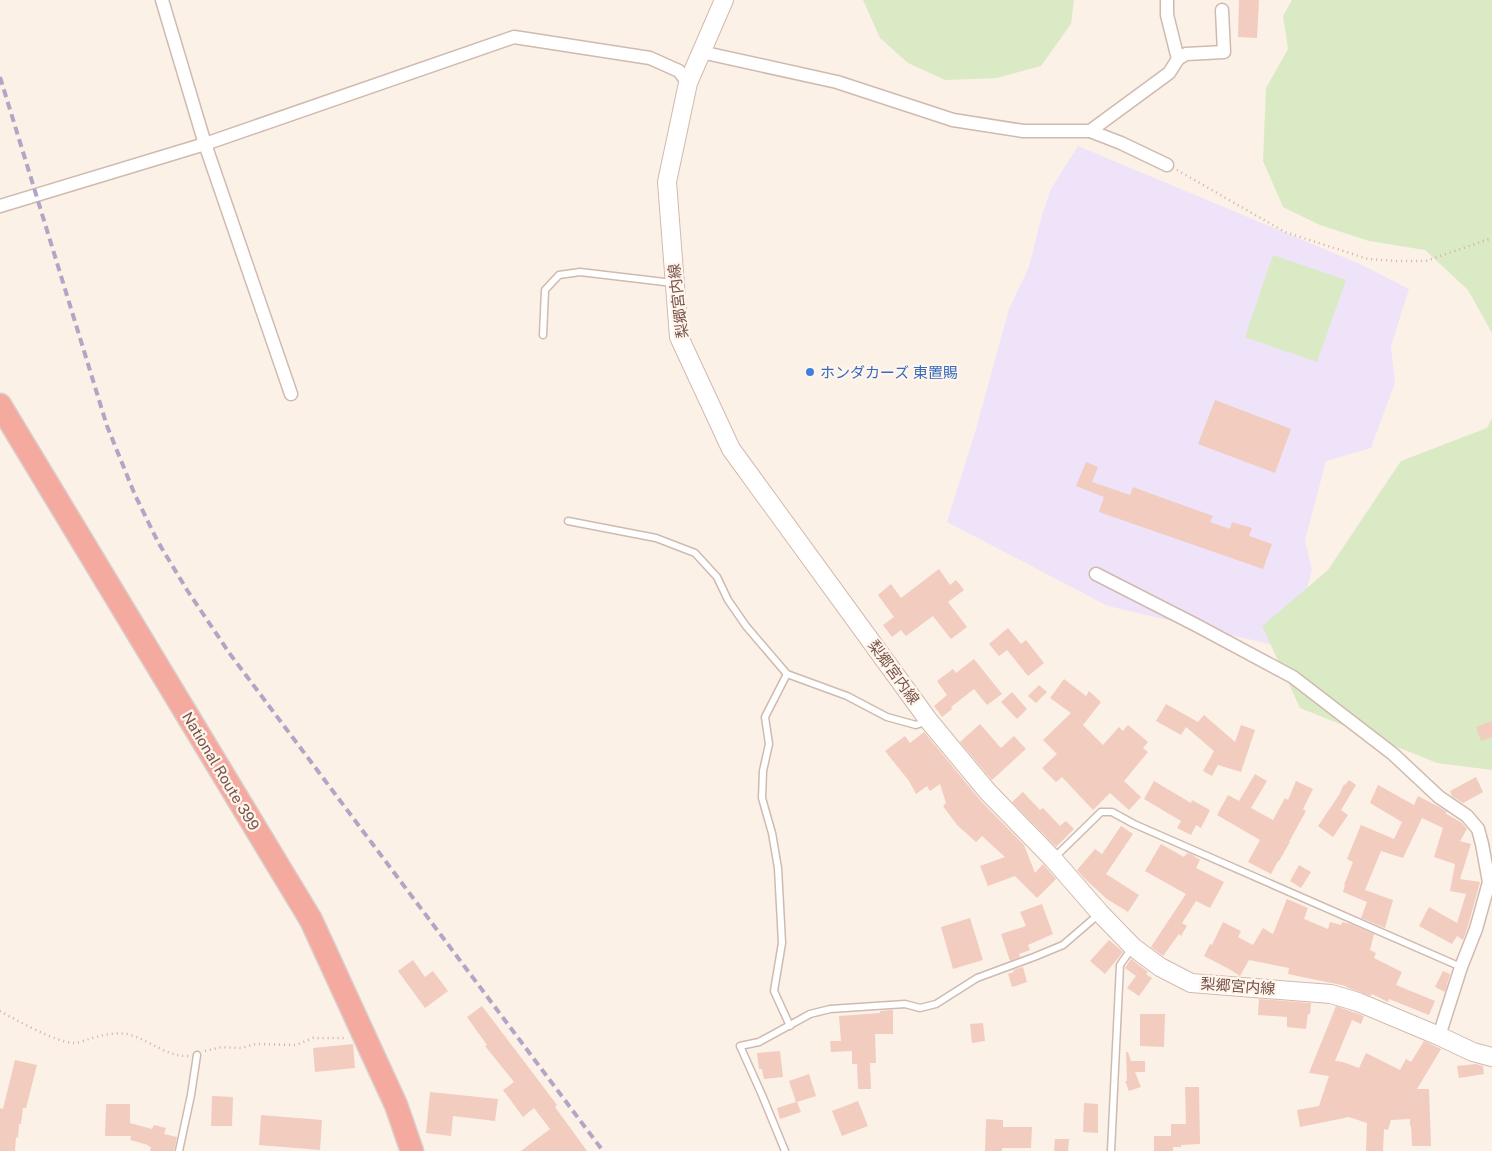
<svg xmlns="http://www.w3.org/2000/svg" width="1492" height="1151" font-family="'Public Sans','Noto Sans JP',sans-serif">
	<style>
		.education { fill: #eee3f9 }
		.green { fill: #d9eac5 }
		.building { fill: #f1ccbf }
		.lines { fill: none; stroke-linecap: round; stroke-linejoin: round }
		.lane-casing { stroke: #d0baaf; stroke-width: 9 }
		.street-casing { stroke: #d0baaf; stroke-width: 15 }
		.secondary-casing { stroke: #d3b9ad; stroke-width: 20 }
		.highway-casing { stroke: #d9cfcd; stroke-width: 25 }
		.path { stroke: #d6afa2; stroke-width: 2.5; stroke-dasharray: 1 4; stroke-linecap: butt }
		.lane { stroke: #fff; stroke-width: 6 }
		.street { stroke: #fff; stroke-width: 12 }
		.secondary { stroke: #fff; stroke-width: 18 }
		.highway { stroke: #f5aa9f; stroke-width: 22 }
		.rail { stroke: #b2a5c6; stroke-width: 4; stroke-dasharray: 8 5; stroke-linecap: butt }
		.shop-dot { fill: #3f7fe0; stroke: #fff5ed; stroke-width: 2 }
		.labels { text-anchor: middle; dominant-baseline: central; stroke-width: 4.5; stroke-linejoin: round; paint-order: stroke }
		.street-label { font-size: 15px; fill: #76554b; stroke: #fff5ed }
		.shop-label { font-size: 15px; fill: #366cbe; stroke: #fff5ed; text-anchor: start }
	</style>
	<rect width="100%" height="100%" fill="#fcf1e7"/>
	<path class="education" d="M 1078,146 L 1360,264 L 1409,289 L 1391,346 L 1395,383 L 1371,448 L 1326,461 L 1305,540 L 1312,570 L 1290,649 L 1108,606 L 947,522 L 976,429 L 1009,309 L 1029,267 L 1042,215 L 1051,189 Z"/>
	<g class="green">
		<path d="M 863,0 L 1074,0 L 1071,24 L 1041,66 L 997,78 L 945,80 L 908,63 L 880,38 Z"/>
		<path d="M 1292,0 L 1492,0 L 1492,333 L 1468,290 L 1425,250 L 1369,241 L 1320,225 L 1283,207 L 1263,161 L 1266,88 L 1288,49 L 1283,16 Z"/>
		<path d="M 1273,255 L 1346,280 L 1317,362 L 1245,337 Z"/>
		<path d="M 1492,418 L 1492,770 L 1437,763 L 1300,708 L 1262,626 L 1328,570 L 1401,461 L 1487,428 Z"/>
	</g>
	<g class="building">
		<path d="M 1239,0 L 1259,0 L 1257,38 L 1238,37 Z"/>
		<path d="M 1215,400 L 1291,429 L 1275,473 L 1198,444 Z"/>
		<path d="M 1086,462 L 1098,467 L 1092,482 L 1130,495 L 1133,487 L 1149,493 L 1213,516 L 1210,522 L 1230,529 L 1232,522 L 1252,528 L 1249,536 L 1272,544 L 1263,569 L 1099,512 L 1104,497 L 1076,486 Z"/>
		<path d="M 939,569 L 950,585 L 956,580 L 964,590 L 948,602 L 967,627 L 951,639 L 933,616 L 906,636 L 901,630 L 892,637 L 883,625 L 894,617 L 878,595 L 891,584 L 901,598 Z"/>
		<path d="M 1008,628 L 1021,644 L 1026,640 L 1044,663 L 1028,676 L 1007,650 L 999,656 L 989,644 Z"/>
		<path d="M 974,659 L 1002,694 L 987,705 L 974,689 L 951,707 L 952,709 L 942,717 L 934,706 L 947,695 L 937,681 L 953,669 L 956,673 Z"/>
		<path d="M 1064,679 L 1086,696 L 1089,691 L 1101,702 L 1083,725 L 1103,745 L 1119,727 L 1123,731 L 1128,725 L 1148,742 L 1143,748 L 1148,752 L 1124,781 L 1141,797 L 1129,810 L 1110,793 L 1093,810 L 1062,777 L 1056,782 L 1042,768 L 1057,754 L 1043,740 L 1071,713 L 1050,698 Z"/>
		<path d="M 1039,685 L 1047,692 L 1036,703 L 1028,696 Z"/>
		<path d="M 1012,692 L 1027,709 L 1017,719 L 1001,702 Z"/>
		<path d="M 1166,704 L 1198,722 L 1204,715 L 1235,742 L 1241,725 L 1255,730 L 1241,772 L 1218,765 L 1212,776 L 1203,771 L 1214,751 L 1186,727 L 1181,735 L 1156,721 Z"/>
		<path d="M 1492,721 L 1492,737 L 1481,741 L 1476,727 Z"/>
		<path d="M 980,724 L 1001,748 L 1014,736 L 1026,749 L 992,780 L 960,742 Z"/>
		<path d="M 924,732 L 981,801 L 1024,845 L 1035,873 L 1043,864 L 1056,879 L 1037,898 L 1015,876 L 988,886 L 980,866 L 1005,857 L 982,836 L 976,842 L 957,825 L 943,806 L 946,803 L 940,784 L 930,791 L 927,786 L 916,794 L 909,781 L 885,751 L 905,736 L 910,743 Z"/>
		<path d="M 1255,774 L 1267,781 L 1251,808 L 1273,820 L 1285,798 L 1288,800 L 1296,781 L 1313,789 L 1303,809 L 1306,811 L 1289,842 L 1290,842 L 1279,861 L 1278,861 L 1271,874 L 1248,862 L 1260,840 L 1217,815 L 1228,795 L 1239,801 Z"/>
		<path d="M 1476,777 L 1483,792 L 1463,803 L 1452,796 L 1450,791 Z"/>
		<path d="M 1349,780 L 1356,785 L 1341,810 L 1348,815 L 1333,837 L 1318,826 L 1339,795 L 1344,784 L 1345,785 Z"/>
		<path d="M 1154,781 L 1191,803 L 1192,800 L 1210,810 L 1201,828 L 1196,825 L 1191,835 L 1177,828 L 1181,821 L 1144,799 Z"/>
		<path d="M 1378,785 L 1414,805 L 1418,796 L 1439,807 L 1447,812 L 1445,813 L 1462,823 L 1467,829 L 1460,841 L 1471,844 L 1460,879 L 1480,882 L 1468,926 L 1463,940 L 1457,936 L 1452,944 L 1419,926 L 1429,907 L 1457,923 L 1466,894 L 1450,891 L 1455,864 L 1434,857 L 1443,828 L 1422,818 L 1403,858 L 1381,851 L 1365,890 L 1393,900 L 1385,928 L 1361,918 L 1367,902 L 1343,892 L 1345,885 L 1344,885 L 1353,862 L 1347,859 L 1361,825 L 1394,839 L 1402,822 L 1370,803 Z"/>
		<path d="M 1023,792 L 1040,810 L 1043,808 L 1060,826 L 1066,821 L 1074,829 L 1056,847 L 1012,802 Z"/>
		<path d="M 1121,826 L 1133,834 L 1106,874 L 1139,895 L 1128,912 L 1107,899 L 1084,878 L 1077,870 L 1095,849 L 1102,854 Z"/>
		<path d="M 1161,844 L 1184,857 L 1187,853 L 1191,854 L 1200,860 L 1196,868 L 1224,882 L 1210,908 L 1196,901 L 1182,923 L 1187,926 L 1181,936 L 1179,934 L 1163,956 L 1151,947 L 1186,894 L 1145,871 Z"/>
		<path d="M 1299,865 L 1311,872 L 1301,888 L 1290,881 Z"/>
		<path d="M 1287,899 L 1308,908 L 1304,919 L 1328,929 L 1330,922 L 1341,925 L 1342,922 L 1351,924 L 1374,934 L 1370,950 L 1376,953 L 1374,958 L 1402,972 L 1396,985 L 1435,1001 L 1429,1015 L 1389,999 L 1388,1002 L 1372,994 L 1371,996 L 1346,987 L 1346,986 L 1288,974 L 1289,968 L 1249,960 L 1240,976 L 1229,969 L 1204,956 L 1210,944 L 1212,945 L 1223,922 L 1241,931 L 1238,937 L 1253,945 L 1263,928 L 1273,934 Z"/>
		<path d="M 1042,904 L 1053,934 L 1028,945 L 1030,950 L 1019,954 L 1020,957 L 1010,961 L 1001,934 L 1026,926 L 1020,912 Z"/>
		<path d="M 970,918 L 983,960 L 953,969 L 941,927 Z"/>
		<path d="M 1109,940 L 1123,952 L 1105,974 L 1090,961 Z"/>
		<path d="M 1131,959 L 1148,972 L 1146,974 L 1152,978 L 1139,996 L 1127,988 L 1136,976 L 1125,968 Z"/>
		<path d="M 413,960 L 425,977 L 433,971 L 448,991 L 425,1008 L 398,971 Z"/>
		<path d="M 1023,967 L 1027,982 L 1012,987 L 1008,974 L 1014,972 L 1013,970 Z"/>
		<path d="M 1443,971 L 1450,974 L 1445,992 L 1435,987 Z"/>
		<path d="M 1259,999 L 1311,1003 L 1310,1014 L 1308,1014 L 1306,1029 L 1287,1027 L 1287,1017 L 1258,1015 Z"/>
		<path d="M 482,1006 L 557,1105 L 555,1107 L 587,1151 L 521,1151 L 550,1129 L 534,1108 L 523,1117 L 503,1090 L 514,1082 L 485,1046 L 487,1045 L 467,1017 Z"/>
		<path d="M 1336,1006 L 1364,1016 L 1361,1024 L 1352,1020 L 1335,1061 L 1343,1062 L 1359,1068 L 1366,1053 L 1400,1070 L 1406,1059 L 1411,1062 L 1424,1041 L 1441,1049 L 1417,1089 L 1429,1089 L 1431,1146 L 1412,1146 L 1411,1126 L 1410,1126 L 1410,1119 L 1391,1120 L 1388,1130 L 1384,1129 L 1383,1151 L 1366,1151 L 1367,1123 L 1349,1117 L 1300,1127 L 1297,1110 L 1319,1106 L 1329,1076 L 1309,1073 Z"/>
		<path d="M 893,1010 L 893,1034 L 875,1034 L 876,1063 L 870,1063 L 871,1089 L 858,1089 L 857,1064 L 852,1064 L 852,1051 L 831,1052 L 830,1041 L 841,1041 L 839,1016 L 880,1013 L 880,1011 Z"/>
		<path d="M 1140,1014 L 1165,1014 L 1164,1047 L 1140,1046 Z"/>
		<path d="M 983,1023 L 985,1041 L 972,1043 L 970,1024 Z"/>
		<path d="M 353,1044 L 355,1068 L 315,1072 L 313,1048 Z"/>
		<path d="M 780,1051 L 783,1077 L 764,1079 L 762,1069 L 759,1069 L 757,1053 Z"/>
		<path d="M 1126,1052 L 1128,1052 L 1131,1061 L 1145,1061 L 1145,1072 L 1135,1072 L 1141,1087 L 1129,1091 L 1125,1081 L 1127,1081 Z"/>
		<path d="M 15,1060 L 37,1065 L 26,1108 L 23,1108 L 21,1124 L 19,1124 L 18,1138 L 16,1137 L 15,1151 L 0,1151 L 0,1108 L 3,1109 Z"/>
		<path d="M 1476,1064 L 1483,1066 L 1484,1074 L 1459,1078 L 1457,1066 Z"/>
		<path d="M 809,1074 L 816,1096 L 797,1102 L 801,1112 L 780,1119 L 777,1108 L 796,1102 L 789,1081 Z"/>
		<path d="M 1185,1087 L 1199,1087 L 1200,1144 L 1181,1145 L 1181,1147 L 1173,1147 L 1173,1151 L 1154,1151 L 1154,1136 L 1171,1136 L 1171,1124 L 1186,1124 Z"/>
		<path d="M 430,1092 L 498,1099 L 495,1121 L 453,1116 L 451,1136 L 426,1133 Z"/>
		<path d="M 212,1096 L 233,1097 L 232,1126 L 211,1126 Z"/>
		<path d="M 858,1101 L 868,1126 L 842,1136 L 832,1111 Z"/>
		<path d="M 1084,1103 L 1098,1104 L 1098,1133 L 1083,1132 Z"/>
		<path d="M 106,1104 L 130,1104 L 130,1123 L 152,1129 L 154,1125 L 166,1128 L 164,1134 L 177,1137 L 174,1151 L 150,1151 L 151,1147 L 148,1146 L 148,1145 L 130,1140 L 131,1136 L 105,1136 Z"/>
		<path d="M 261,1115 L 322,1120 L 320,1150 L 259,1145 Z"/>
		<path d="M 986,1119 L 1003,1120 L 1003,1127 L 1032,1127 L 1031,1148 L 1002,1148 L 1002,1151 L 985,1151 Z"/>
		<path d="M 1055,1139 L 1069,1139 L 1068,1151 L 1054,1151 Z"/>
	</g>
	<g class="lines">
		<g class="lane-casing">
			<g id="lane">
				<path d="M 543,335 L 545,290 L 559,275 L 580,272 L 673,283"/>
				<path d="M 568,521 L 656,538 L 695,553 L 717,577 L 728,600 L 746,626 L 787,674 L 847,696 L 887,717 L 916,725 L 928,721"/>
				<path d="M 787,674 L 765,717 L 769,744 L 763,771 L 762,798 L 772,833 L 778,868 L 782,943 L 774,991 L 790,1026"/>
				<path d="M 1054,858 L 1101,812 L 1112,812 L 1134,824 L 1461,967"/>
				<path d="M 179,1151 L 191,1095 L 197,1055"/>
				<path d="M 785,1151 L 762,1095 L 740,1046 L 759,1042 L 810,1014 L 830,1009 L 905,1004 L 920,1008 L 936,1004 L 977,978 L 1034,957 L 1063,945 L 1099,914"/>
				<path d="M 1111,1151 L 1120,965 L 1132,948"/>
			</g>
		</g>
		<g class="street-casing">
			<g id="street">
				<path d="M 162,0 L 205,144 L 291,394"/>
				<path d="M 1167,0 L 1167,15 L 1178,59"/>
				<path d="M 701,52 L 837,82 L 953,120 L 1023,131 L 1090,131 L 1121,143 L 1167,165"/>
				<path d="M 1090,131 L 1169,73 L 1178,59 L 1186,54 L 1224,52 L 1222,10"/>
				<path d="M 0,206 L 205,144 L 514,37 L 650,58 L 679,71 L 688,83"/>
				<path d="M 1096,574 L 1196,625 L 1293,677 L 1393,754 L 1439,797 L 1467,816 L 1478,829 L 1482,844 L 1489,882 L 1476,929 L 1461,967 L 1439,1036"/>
			</g>
		</g>
		<g class="secondary-casing">
			<path id="secondary" d="M 724,0 L 688,83 L 667,182 L 679,337 L 731,449 L 929,721 L 988,792 L 1053,859 L 1100,913 L 1133,947 L 1160,967 L 1191,983 L 1331,994 L 1358,1002 L 1439,1036 L 1473,1052 L 1492,1057"/>
		</g>
		<g class="highway-casing">
			<path id="highway" d="M 0,405 L 311,920 L 396,1105 L 412,1151"/>
		</g>
		<g class="path">
			<path d="M 1177,170 L 1285,232 L 1368,259 L 1397,261 L 1426,261 L 1492,238"/>
			<path d="M 0,1011 C 18,1021 55,1042 74,1043 C 79,1043 85,1040 89,1039 C 102,1035 114,1032 127,1034 C 149,1039 165,1057 189,1056"/>
			<path d="M 205,1051 L 222,1047 L 241,1048 L 256,1044 L 296,1045 L 313,1038 L 345,1038"/>
		</g>
		<use href="#lane" class="lane"/>
		<use href="#street" class="street"/>
		<use href="#secondary" class="secondary"/>
		<use href="#highway" class="highway"/>
		<path class="rail" d="M 0,77 L 107,426 L 135,495 L 158,542 L 187,590 L 230,654 L 603,1151"/>
	</g>
	<circle class="shop-dot" cx="810" cy="372" r="5"/>
	<g class="labels">
		<g class="street-label">
			<text transform="translate(678 301) rotate(-97)">梨郷宮内線</text>
			<text transform="translate(894 672) rotate(54)">梨郷宮内線</text>
			<text transform="translate(221 771) rotate(59)">National Route 399</text>
			<text transform="translate(1238 986) rotate(4)">梨郷宮内線</text>
		</g>
		<g class="shop-label">
			<text x="820" y="372">ホンダカーズ 東置賜</text>
		</g>
	</g>
</svg>
